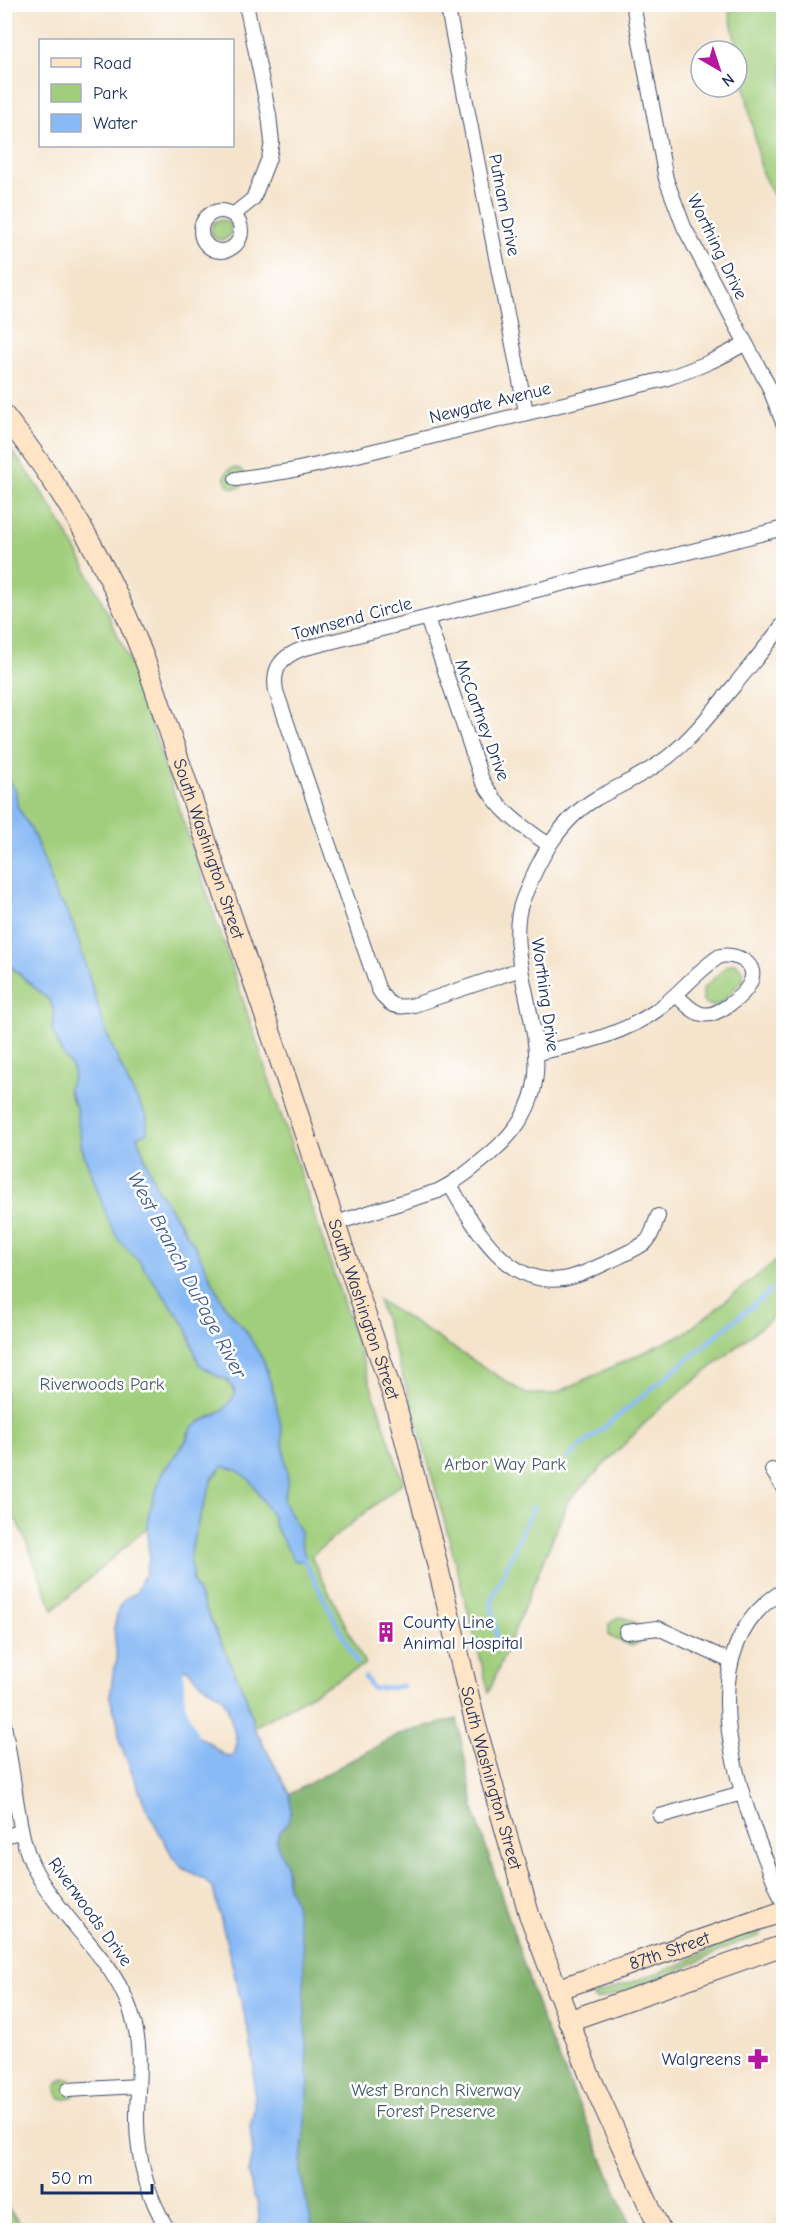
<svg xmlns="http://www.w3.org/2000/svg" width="788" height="2235" font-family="'Comic Neue',sans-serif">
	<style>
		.green { fill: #a0ce7c; stroke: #5e7e6d; stroke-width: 1.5 }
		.forest { fill: #80b16c; stroke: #4e7065; stroke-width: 1.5 }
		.water { fill: #89baf5; stroke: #5274aa; stroke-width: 1.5; fill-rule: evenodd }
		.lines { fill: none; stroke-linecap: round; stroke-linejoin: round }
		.stream { stroke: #89baf5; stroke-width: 4.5 }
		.river { stroke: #89baf5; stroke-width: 26 }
		.street-casing { stroke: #3c4a6e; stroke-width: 16 }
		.secondary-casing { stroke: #3c4a6e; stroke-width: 22 }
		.street { stroke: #fff; stroke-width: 14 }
		.secondary { stroke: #ffe4c6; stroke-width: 20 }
		.labels { text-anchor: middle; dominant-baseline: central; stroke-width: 5; stroke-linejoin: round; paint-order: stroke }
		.street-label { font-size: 18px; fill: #1b2f5e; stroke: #fff }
		.park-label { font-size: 18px; fill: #435f67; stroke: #fff }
		.poi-label { font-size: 18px; fill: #1b2f5e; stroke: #fff; text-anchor: start }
		.water-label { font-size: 20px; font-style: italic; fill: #3c598b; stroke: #fff }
	</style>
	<rect width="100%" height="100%" fill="#fff"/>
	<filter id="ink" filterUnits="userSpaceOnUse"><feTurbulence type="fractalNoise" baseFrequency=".0167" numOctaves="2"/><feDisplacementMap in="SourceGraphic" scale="12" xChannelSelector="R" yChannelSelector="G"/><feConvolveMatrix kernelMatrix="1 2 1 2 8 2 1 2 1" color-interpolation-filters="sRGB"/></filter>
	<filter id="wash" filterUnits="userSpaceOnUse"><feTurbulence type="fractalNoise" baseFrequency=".008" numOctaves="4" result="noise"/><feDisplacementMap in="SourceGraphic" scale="24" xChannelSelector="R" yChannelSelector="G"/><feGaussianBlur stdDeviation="1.35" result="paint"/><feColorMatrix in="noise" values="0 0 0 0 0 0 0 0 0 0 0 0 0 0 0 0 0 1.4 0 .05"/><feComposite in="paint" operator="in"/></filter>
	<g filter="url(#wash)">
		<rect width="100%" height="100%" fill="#f5e4cc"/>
		<g class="green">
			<path d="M 728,5 L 783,5 L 783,214 L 762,173 Z"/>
			<circle cx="221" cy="230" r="10"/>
			<path d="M 4,441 C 60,509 97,588 132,667 L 403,1482 L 311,1556 L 365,1664 L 254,1727 L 246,1697 L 193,1582 L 190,1558 L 195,1532 L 209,1485 L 274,1394 L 264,1362 L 246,1331 L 224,1305 L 195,1246 L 156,1187 L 137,1137 L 147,1117 L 131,1089 L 106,1033 L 74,927 L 64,906 L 56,897 L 49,873 L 32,831 L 17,806 L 16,791 L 5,776 Z"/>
			<circle cx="235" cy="478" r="10"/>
			<path d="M 4,961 L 50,1001 L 54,1012 L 52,1031 L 56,1036 L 60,1050 L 74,1068 L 74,1077 L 68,1093 L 76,1107 L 82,1148 L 109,1222 L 119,1240 L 140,1262 L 186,1326 L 199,1364 L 219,1377 L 226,1379 L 236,1394 L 223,1411 L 200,1422 L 188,1433 L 186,1441 L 162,1473 L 148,1516 L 148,1527 L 53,1610 L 25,1538 L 5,1498 Z"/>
			<path d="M 734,963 C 743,967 745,973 742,981 L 718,1005 C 712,1007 708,1005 703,1001 L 703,989 L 728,965 Z"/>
			<path d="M 783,1255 L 783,1309 L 655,1413 L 568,1501 L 489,1692 C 455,1560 422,1429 378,1300 L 526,1394 L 554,1394 L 685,1333 Z"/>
			<path d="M 618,1617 C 628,1617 639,1625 645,1633 C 644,1639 638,1645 631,1646 L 609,1636 L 609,1624 Z"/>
			<path d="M 759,1930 L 761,1932 L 759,1936 L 732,1945 L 670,1975 L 597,2000 L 593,1998 L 595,1995 L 678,1966 L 722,1943 Z"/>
			<circle cx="66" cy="2089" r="10"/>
			<path d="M 5,2205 L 26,2230 L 5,2230 Z"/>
		</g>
		<path class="forest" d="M 457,1719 L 476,1817 L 541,2017 L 633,2230 L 313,2230 L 300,2173 L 309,2081 L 294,1899 L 287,1887 L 288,1873 L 276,1842 C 284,1819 291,1823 290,1794 L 399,1734 Z"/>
		<path class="water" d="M 4,776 L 16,791 L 17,806 L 32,831 L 49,873 L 56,897 L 64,906 L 74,927 L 106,1033 L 131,1089 L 147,1117 L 147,1132 L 137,1137 L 156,1187 L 195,1246 L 224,1305 L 246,1331 L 264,1362 L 274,1394 L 281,1426 L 288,1481 L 283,1501 L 300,1532 L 301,1543 L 305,1556 L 305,1561 L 295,1561 L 275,1527 L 273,1517 L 251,1481 L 237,1470 L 224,1466 L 214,1474 L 195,1532 L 190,1558 L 193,1582 L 246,1697 L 254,1727 L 290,1794 L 291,1812 L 288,1822 L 279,1833 L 276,1842 L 286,1865 L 287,1887 L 294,1899 L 303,1947 L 306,2049 L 309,2081 L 300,2173 L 313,2230 L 262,2230 L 258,2224 L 259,2216 L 257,2200 L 253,2196 L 249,2173 L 253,2154 L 250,2127 L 254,2110 L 254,2067 L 250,2037 L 219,1912 L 213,1889 L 204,1879 L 181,1867 L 172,1855 L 147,1810 L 120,1743 L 117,1719 L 110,1698 L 114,1667 L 117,1661 L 114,1628 L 118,1611 L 125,1599 L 136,1593 L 143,1577 L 146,1575 L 146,1569 L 150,1558 L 148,1546 L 148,1516 L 162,1473 L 186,1441 L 193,1426 L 223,1411 L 236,1393 L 227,1379 L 219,1377 L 199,1364 L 186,1326 L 140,1262 L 119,1240 L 109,1222 L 82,1148 L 76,1107 L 68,1088 C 81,1065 68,1067 60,1049 C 56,1042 57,1037 52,1031 L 54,1012 L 50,1001 L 5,961 ZM 179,1670 L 187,1669 L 202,1684 L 221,1696 L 227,1705 L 237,1742 L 235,1753 L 230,1757 C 220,1756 216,1747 208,1742 C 199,1737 187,1732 180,1725 C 168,1712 164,1680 179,1670 Z"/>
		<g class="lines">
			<g class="stream">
				<path d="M 567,1458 L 784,1280"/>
				<path d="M 302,1556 L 357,1663"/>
				<path d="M 497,1637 L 491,1601 L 533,1507"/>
				<path d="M 365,1677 L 373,1689 L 403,1686"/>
			</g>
			<path class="river" d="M 169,1645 L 172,1706 L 193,1758"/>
		</g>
	</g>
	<g filter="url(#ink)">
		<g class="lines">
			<g class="street-casing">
				<g id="street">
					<path d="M 447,4 L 526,412"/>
					<path d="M 633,4 L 666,179 L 684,227 L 769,387 L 784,425"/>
					<circle cx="221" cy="231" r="20"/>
					<path d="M 233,215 L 253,199 L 269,158 L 272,142 L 269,115 L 246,4"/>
					<path d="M 236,479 L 289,471 L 317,465 L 665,379 C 693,369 721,359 745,343"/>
					<path d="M 427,618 L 482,780 C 500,812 520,825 549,845"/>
					<path d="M 521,969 L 414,1005 C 394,1009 388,1006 378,988 L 276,691 C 272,668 281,657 302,649 L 784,528"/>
					<path d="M 537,1053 C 580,1044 624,1035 660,1008 C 681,992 698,970 720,956 C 735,953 760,963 750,983 C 744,996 716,1018 702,1014 C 692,1012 684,1002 676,995"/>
					<path d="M 450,1185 C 474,1226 506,1287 563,1279 C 578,1277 593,1269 606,1263 C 615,1258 640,1248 647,1241 C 652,1236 655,1223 658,1216"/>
					<path d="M 336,1223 L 438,1191 C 458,1181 473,1168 490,1154 C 550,1102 540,1058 525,989 C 519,961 512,926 523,899 C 539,859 559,820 597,798 C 621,785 646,774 668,757 C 693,737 712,712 733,687 C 750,666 768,645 784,623"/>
					<path d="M 772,1470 L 784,1489"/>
					<path d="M 784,1590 C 676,1655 748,1817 784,1905"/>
					<path d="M 626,1632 L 658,1628 L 730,1661"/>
					<path d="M 4,1725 C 8,1747 12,1770 15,1792 C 20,1823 23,1852 40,1879 C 70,1929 119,1963 134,2022 C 142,2052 138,2083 137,2113 C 136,2154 147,2195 168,2230"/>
					<path d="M 660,1816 L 742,1793"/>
					<path d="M 4,1836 L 21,1832"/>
					<path d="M 68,2090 L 138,2086"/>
				</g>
			</g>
			<g class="secondary-casing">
				<g id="secondary">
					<path id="s1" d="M 4,415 C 71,499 113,574 150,674 L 396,1405 L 435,1555 L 476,1726 L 529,1914 L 589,2074 L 660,2230"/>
					<path id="s2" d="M 556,1990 L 784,1911"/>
					<path d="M 568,2021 L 784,1945"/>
				</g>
			</g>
			<use href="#street" class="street"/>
			<use href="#secondary" class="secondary"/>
		</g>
	</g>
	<defs>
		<g id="building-bare" transform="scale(1.62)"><path d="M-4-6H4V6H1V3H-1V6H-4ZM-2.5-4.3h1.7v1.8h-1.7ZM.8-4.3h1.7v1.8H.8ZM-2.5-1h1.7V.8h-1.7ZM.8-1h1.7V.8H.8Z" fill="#b5179e" stroke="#fff" stroke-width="2.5" paint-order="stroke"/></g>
		<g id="pharmacy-bare" transform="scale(1.62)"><path d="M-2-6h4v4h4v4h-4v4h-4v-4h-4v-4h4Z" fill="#b5179e" stroke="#fff" stroke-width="2.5" paint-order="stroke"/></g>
	</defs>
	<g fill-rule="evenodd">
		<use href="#building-bare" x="386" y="1632"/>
		<use href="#pharmacy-bare" x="758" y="2059"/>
	</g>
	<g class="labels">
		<g class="street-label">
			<text transform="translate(504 205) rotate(79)">Putnam Drive</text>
			<text transform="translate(717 247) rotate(64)">Worthing Drive</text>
			<text transform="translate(490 403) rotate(-14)">Newgate Avenue</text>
			<text transform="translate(352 619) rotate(-15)">Townsend Circle</text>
			<text transform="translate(482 720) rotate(70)">McCartney Drive</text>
			<text stroke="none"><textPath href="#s1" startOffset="483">South Washington Street</textPath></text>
			<text transform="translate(545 995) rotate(82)">Worthing Drive</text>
			<text stroke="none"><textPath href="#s1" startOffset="969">South Washington Street</textPath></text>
			<text stroke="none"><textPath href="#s1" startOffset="1455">South Washington Street</textPath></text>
			<text transform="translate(90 1912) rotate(54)">Riverwoods Drive</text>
			<text stroke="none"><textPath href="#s2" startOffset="120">87th Street</textPath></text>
		</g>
		<g class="park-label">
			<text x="102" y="1384">Riverwoods Park</text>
			<text x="505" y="1464">Arbor Way Park</text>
			<text x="436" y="2090">West Branch Riverway<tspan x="436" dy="21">Forest Preserve</tspan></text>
		</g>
		<g class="poi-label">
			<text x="403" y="1622">County Line<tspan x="403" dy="21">Animal Hospital</tspan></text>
			<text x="741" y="2059" text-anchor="end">Walgreens</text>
		</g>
		<g class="water-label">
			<text transform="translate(187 1275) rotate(62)">West Branch DuPage River</text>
		</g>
	</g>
	<rect width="788" height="2235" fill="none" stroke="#fff" stroke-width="24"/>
	<rect x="39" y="39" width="195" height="108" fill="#ffffff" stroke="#a4acbf" stroke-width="1.5"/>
	<rect x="51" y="58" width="30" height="9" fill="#ffe4c6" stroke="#a4acbf" stroke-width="1.5"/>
	<text x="93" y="69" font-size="18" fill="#1b2f5e">Road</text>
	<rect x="51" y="84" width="30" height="18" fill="#a0ce7c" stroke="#a4acbf" stroke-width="1.5"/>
	<text x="93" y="99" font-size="18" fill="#1b2f5e">Park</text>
	<rect x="51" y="114" width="30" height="18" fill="#89baf5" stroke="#a4acbf" stroke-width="1.5"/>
	<text x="93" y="129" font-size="18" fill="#1b2f5e">Water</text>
	<g transform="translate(719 69) rotate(141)"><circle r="28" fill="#ffffff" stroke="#a4acbf" stroke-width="1.5"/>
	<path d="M0-4.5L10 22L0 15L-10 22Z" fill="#b5179e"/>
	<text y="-9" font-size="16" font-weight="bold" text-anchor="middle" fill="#1b2f5e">N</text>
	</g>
	<path d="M42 2184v9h110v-9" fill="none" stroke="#1b2f5e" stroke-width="3"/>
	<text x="51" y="2184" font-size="18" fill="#1b2f5e" stroke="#ffffff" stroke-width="4.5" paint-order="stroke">50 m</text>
</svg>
